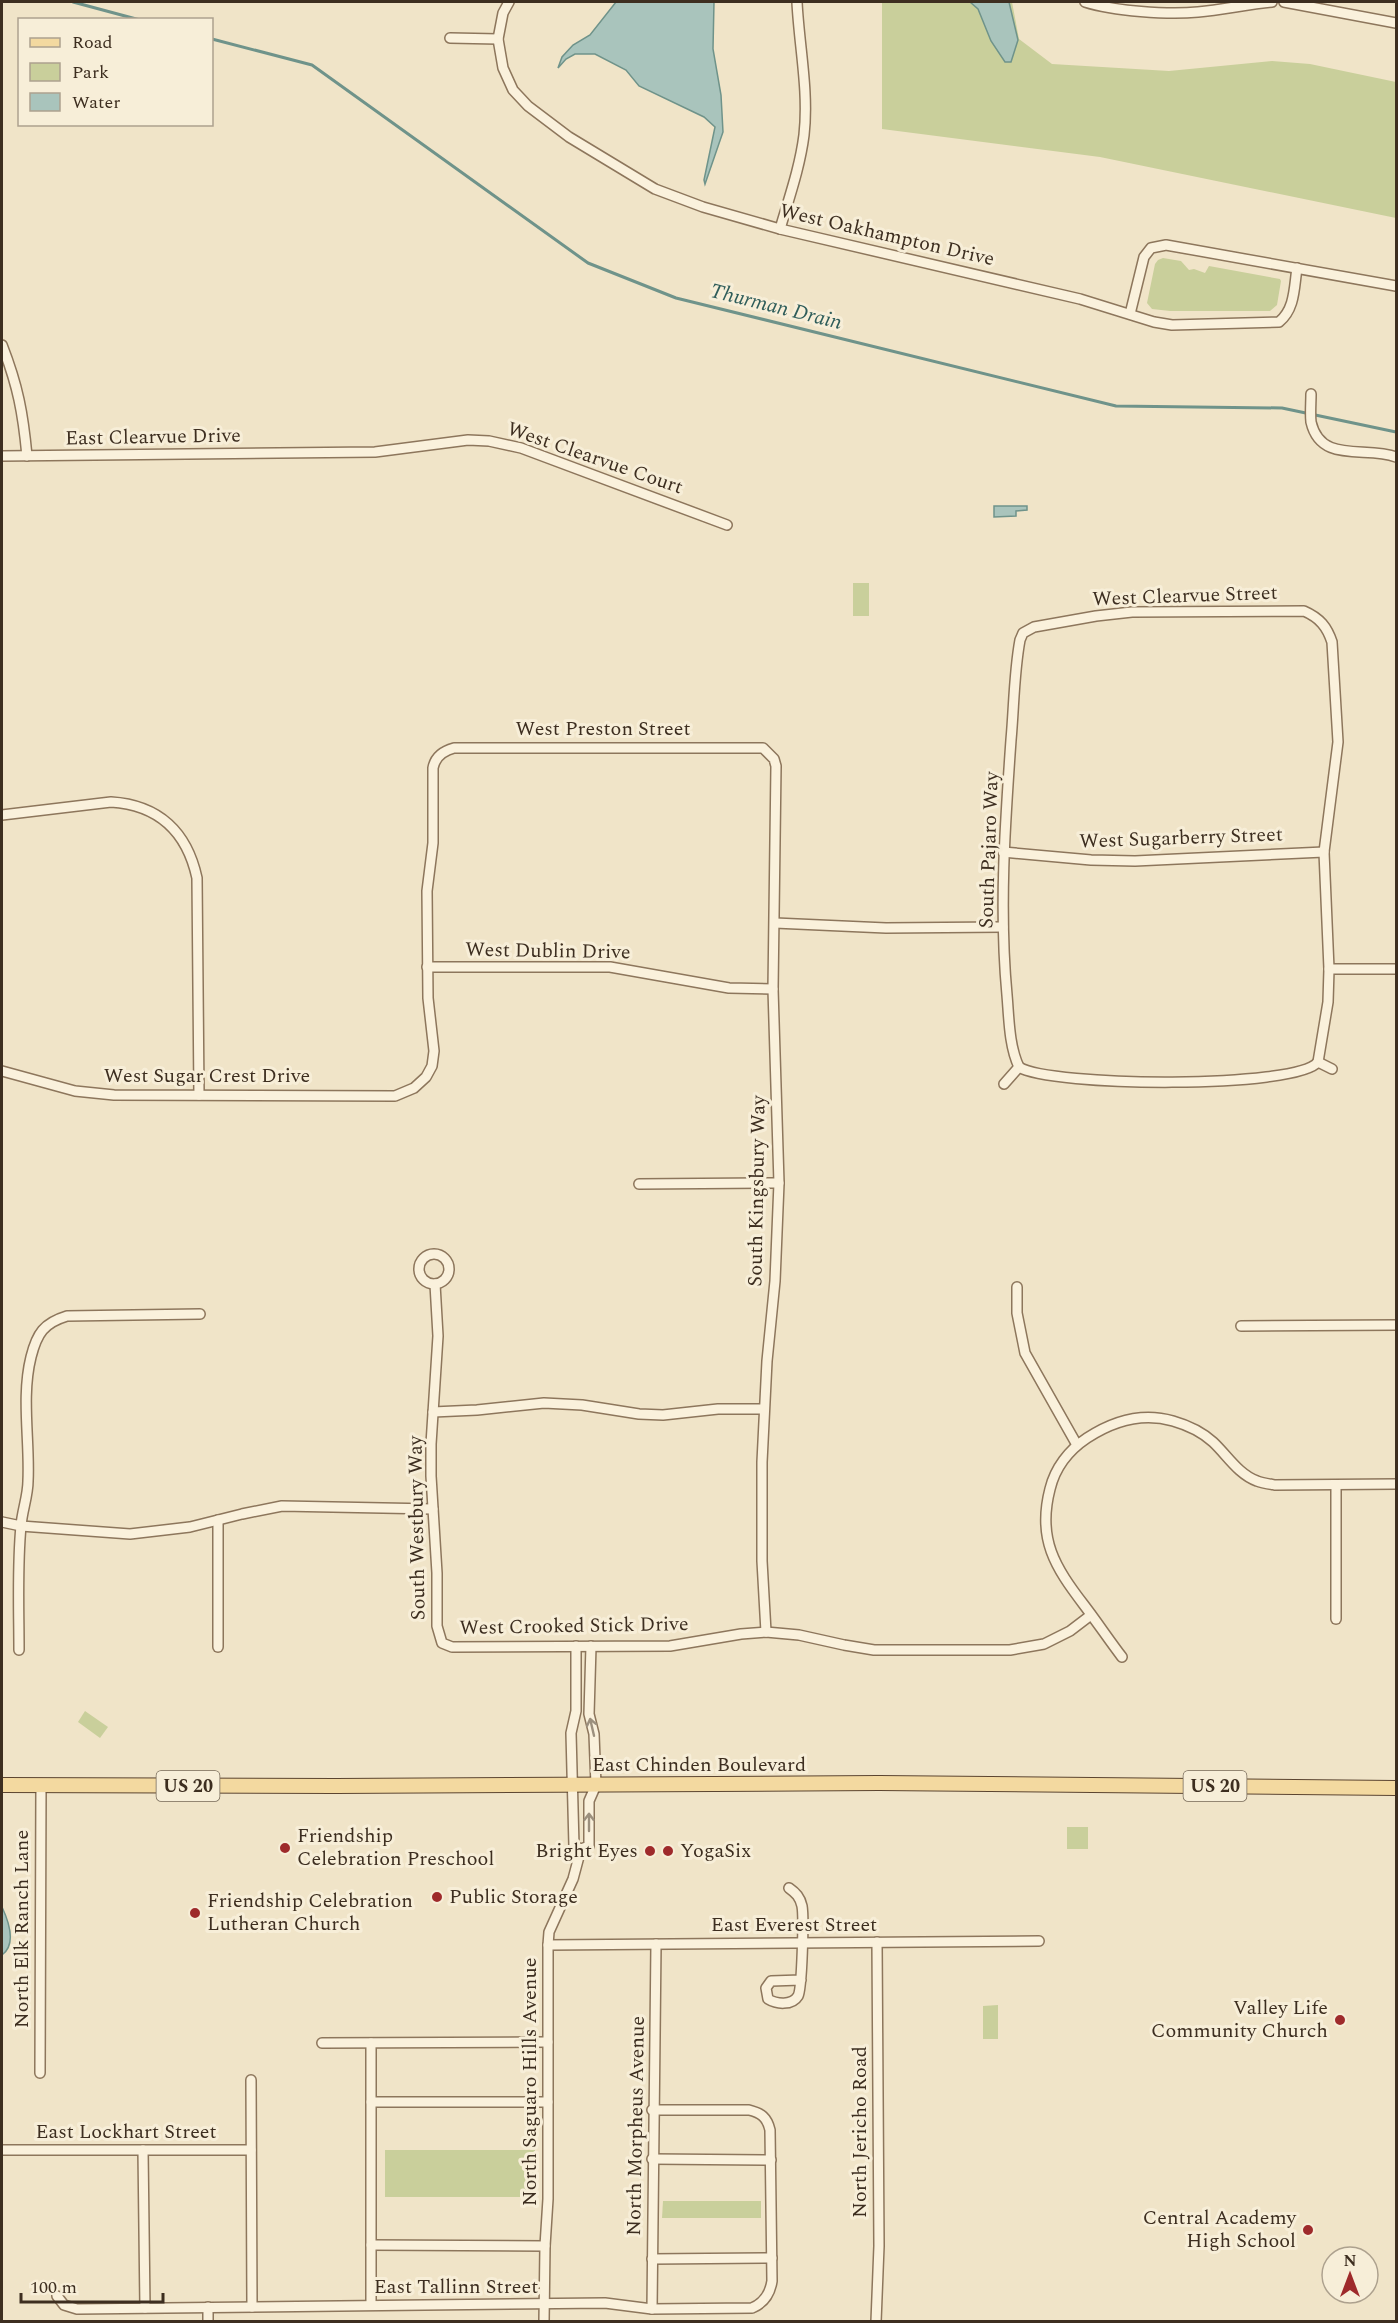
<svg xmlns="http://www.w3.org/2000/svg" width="1398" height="2323" font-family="Spectral,serif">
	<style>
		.green { fill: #c9cf9b }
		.water { fill: #a9c4bc; stroke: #6f938a; stroke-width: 1.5 }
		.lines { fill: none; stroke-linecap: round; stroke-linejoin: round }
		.stream { stroke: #6f938a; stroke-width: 3 }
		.minor-casing { stroke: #8d765c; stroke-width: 12 }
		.primary-casing { stroke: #5b4430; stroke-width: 16 }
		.minor { stroke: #faf1dc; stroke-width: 9 }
		.primary { stroke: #f3d9a0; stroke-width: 14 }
		.oneway { stroke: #9c907e }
		.poi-dot { fill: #9e2a2b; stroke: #f7eed8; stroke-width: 2 }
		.labels { text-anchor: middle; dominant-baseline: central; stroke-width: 6; stroke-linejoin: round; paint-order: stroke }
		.shield { fill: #f7eed8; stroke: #756857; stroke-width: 1.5 }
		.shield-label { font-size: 18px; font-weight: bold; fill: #3d2e20 }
		.street-label { font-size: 20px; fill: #3d2e20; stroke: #f7eed8 }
		.poi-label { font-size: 20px; fill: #3d2e20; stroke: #f7eed8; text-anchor: start }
		.water-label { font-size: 21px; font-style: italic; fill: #2f5d5a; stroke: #f7eed8 }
	</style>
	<rect width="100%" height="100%" fill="#f0e4c8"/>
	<g class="green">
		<path d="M 882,2 L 1012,2 L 1019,39 L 1052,64 L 1169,71 L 1272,61 L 1310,64 L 1396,82 L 1396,218 L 1100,157 L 882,129 Z"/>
		<path d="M 1163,258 L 1181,261 L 1189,270 L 1194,269 L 1205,273 L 1209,266 L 1280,279 L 1281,281 L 1277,305 L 1270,311 L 1170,311 L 1152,309 L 1147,303 L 1155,264 L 1158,260 Z"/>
		<rect x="853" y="583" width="16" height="33"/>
		<path d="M 85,1711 L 108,1727 L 100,1738 L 78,1722 Z"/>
		<rect x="1067" y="1827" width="21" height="22"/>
		<path d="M 998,2005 L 998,2039 L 983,2039 L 983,2006 Z"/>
		<rect x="385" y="2150" width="150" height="47"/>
		<path d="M 663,2201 L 761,2201 L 761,2218 L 662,2218 Z"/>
	</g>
	<g class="water">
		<path d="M 616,2 L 714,2 L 713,49 L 721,95 L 723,132 L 705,184 L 704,180 L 715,127 L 704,117 L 639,86 L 626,70 L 595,54 L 575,54 L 566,59 L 558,68 L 562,57 L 573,45 L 590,35 Z"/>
		<path d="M 970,2 L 1009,2 L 1018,40 L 1011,62 L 1005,62 L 991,41 L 978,9 Z"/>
		<path d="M 994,506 L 1027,506 L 1027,510 L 1016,511 L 1016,516 L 994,517 Z"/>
		<path d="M 2,1907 C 9,1922 17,1944 2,1955 Z"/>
	</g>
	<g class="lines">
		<g class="stream">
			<path d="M 73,2 L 140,20"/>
			<path d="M 212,39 L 312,65 L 588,263 L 676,298 L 1116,406 L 1282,408 L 1396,432"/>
		</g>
		<g class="minor-casing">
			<g id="minor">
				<path d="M 509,2 L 503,13 L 498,39 L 503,68 L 513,90 L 528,106 L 569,137 L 655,189 L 703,207 L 780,229 L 1080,299 L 1154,322 L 1172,325 L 1279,322 C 1295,309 1294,288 1297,268"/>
				<path d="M 1085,2 C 1113,11 1168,15 1198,12 C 1223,10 1247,4 1272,2"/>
				<path d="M 1284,2 L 1396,23"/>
				<path d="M 450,38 L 498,39"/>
				<path d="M 780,229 C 789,198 800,167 804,135 C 809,91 799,45 797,2"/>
				<path d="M 1130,314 L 1144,257 L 1151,248 L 1166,245 L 1396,286"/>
				<path d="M 2,345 C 18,386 23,413 27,456"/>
				<path d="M 1311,394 C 1311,403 1310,413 1311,422 C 1321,465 1367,445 1396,457"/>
				<path d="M 2,456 L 375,452 L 468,440 L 489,441 L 521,448 L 727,525"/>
				<path d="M 2,815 L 111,802 C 159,805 187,832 197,878 L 199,1095"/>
				<path d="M 1003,852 L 1091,860 L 1135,861 L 1324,852"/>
				<path d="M 775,923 L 886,928 L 1003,927"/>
				<path d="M 427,967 L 610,967 L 729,988 L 773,989"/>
				<path d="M 1329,969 L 1396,969"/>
				<path d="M 1019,1067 C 1009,1046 1009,1018 1007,995 C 999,909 1005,825 1011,740 C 1014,707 1014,672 1020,640 L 1023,633 L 1034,627 L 1096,616 L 1132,612 L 1304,611 C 1320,618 1327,627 1332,642 L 1338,742 L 1324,852 L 1329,969 L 1328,1002 L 1318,1062"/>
				<path d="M 2,1071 L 75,1091 L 114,1095 L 395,1096 L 414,1088 L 426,1077 L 432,1066 L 434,1051 L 428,998 L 427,891 L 433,843 L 433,768 C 435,757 443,751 454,748 L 763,748 L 774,759 L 776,766 L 773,989 L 779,1183 L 775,1281 L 767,1361 L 762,1462 L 762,1561 L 766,1632"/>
				<path d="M 1004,1084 L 1019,1067 C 1051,1087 1296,1089 1318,1062 L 1332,1069"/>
				<path d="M 639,1184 L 779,1183"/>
				<circle cx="434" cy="1269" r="15"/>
				<path d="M 435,1284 L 438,1336 L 431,1444 L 431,1476 L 437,1573 L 437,1626 L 442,1643 L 452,1647 L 670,1646 L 741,1634 L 766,1632 L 799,1635 L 844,1645 L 874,1650 L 1010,1650 L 1044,1644 L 1070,1631 L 1091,1615"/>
				<path d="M 1017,1287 L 1017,1313 L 1025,1353 L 1077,1445"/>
				<path d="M 1241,1326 L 1396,1325"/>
				<path d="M 433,1412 L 477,1410 L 544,1403 L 582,1405 L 639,1414 L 663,1415 L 718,1409 L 763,1409"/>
				<path d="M 1336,1485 L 1336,1619"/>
				<path d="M 218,1520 L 218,1647"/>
				<path d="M 2,1522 L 21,1526 L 130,1534 L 190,1527 L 242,1514 L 282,1506 L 433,1509"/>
				<path d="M 576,1646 L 576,1711 L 571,1733 L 574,1846 L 581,1849 L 589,1846 L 589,1801 L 596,1785 L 594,1734 L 589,1714 L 591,1646"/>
				<path d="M 19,1650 C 19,1609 17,1567 21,1526 C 22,1511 28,1496 28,1481 C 30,1441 21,1397 31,1357 C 37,1333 44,1323 67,1316 L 200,1314"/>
				<path d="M 1122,1657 C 1109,1640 1097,1622 1084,1605 C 1055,1567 1037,1539 1050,1489 C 1055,1468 1069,1450 1087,1438 C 1113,1421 1142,1412 1173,1421 C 1187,1425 1202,1432 1213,1442 C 1227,1455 1238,1474 1257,1481 C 1262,1483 1269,1484 1275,1485 L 1396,1484"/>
				<path d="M 789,1888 C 796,1893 800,1897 802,1906 C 804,1917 802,1989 798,1996 C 792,2006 776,2004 768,1999 L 766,1988 L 771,1981 L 801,1980"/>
				<path d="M 548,1945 L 1039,1941"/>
				<path d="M 322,2043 L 548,2042"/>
				<path d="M 371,2043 L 371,2305"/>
				<path d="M 40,2073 L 41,1784"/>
				<path d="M 251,2080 L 252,2307"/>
				<path d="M 371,2102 L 548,2102"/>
				<path d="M 2,2150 L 251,2150"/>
				<path d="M 143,2150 L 145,2308"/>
				<path d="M 652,2159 L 771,2160"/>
				<path d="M 371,2245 L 545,2246"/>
				<path d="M 652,2259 L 772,2258"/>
				<path d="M 57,2296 L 64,2305 L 77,2309 L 605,2303 L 652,2309 L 752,2308 C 764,2303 770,2294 772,2281 L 770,2130 C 767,2117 761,2113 749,2110 L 652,2110"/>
				<path d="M 652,2309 L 656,1944"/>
				<path d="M 208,2322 L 208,2307"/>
				<path d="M 544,2322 L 545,2246 L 548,2199 L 548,1945 L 549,1932 L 573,1879 L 581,1849"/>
				<path d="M 876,2322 L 879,2246 L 877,1942"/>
			</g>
		</g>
		<g class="primary-casing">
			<path id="primary" d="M 2,1785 L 336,1786 L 879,1783 L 1396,1788"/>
		</g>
		<use href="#minor" class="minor"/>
		<use href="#primary" class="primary"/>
	</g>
	<defs><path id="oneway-shaft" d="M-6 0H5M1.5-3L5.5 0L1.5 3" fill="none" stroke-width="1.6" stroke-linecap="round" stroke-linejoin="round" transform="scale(1.5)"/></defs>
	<g class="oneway">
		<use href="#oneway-shaft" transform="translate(592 1727) rotate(-103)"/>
		<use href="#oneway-shaft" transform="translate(589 1822) rotate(-90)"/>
	</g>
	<g class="poi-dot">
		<circle cx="285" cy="1848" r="6"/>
		<circle cx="650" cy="1851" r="6"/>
		<circle cx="668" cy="1851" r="6"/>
		<circle cx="437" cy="1897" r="6"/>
		<circle cx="195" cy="1913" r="6"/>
		<circle cx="1340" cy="2020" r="6"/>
		<circle cx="1308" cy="2230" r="6"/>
	</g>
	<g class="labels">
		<g class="shield">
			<rect x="156.5" y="1771" width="63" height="30" rx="4.5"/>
			<rect x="1183.5" y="1771" width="63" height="30" rx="4.5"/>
		</g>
		<g class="shield-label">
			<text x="188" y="1786">US 20</text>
			<text x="1215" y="1786">US 20</text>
		</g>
		<g class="street-label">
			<text transform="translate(887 235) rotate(13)">West Oakhampton Drive</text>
			<text transform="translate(153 437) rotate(-1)">East Clearvue Drive</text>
			<text transform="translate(595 458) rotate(19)">West Clearvue Court</text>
			<text transform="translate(1185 596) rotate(-2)">West Clearvue Street</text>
			<text x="603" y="729">West Preston Street</text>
			<text transform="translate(1181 838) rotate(-2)">West Sugarberry Street</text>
			<text transform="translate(989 850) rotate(-88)">South Pajaro Way</text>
			<text transform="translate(548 951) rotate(1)">West Dublin Drive</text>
			<text x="207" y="1076">West Sugar Crest Drive</text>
			<text transform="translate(757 1191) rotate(-89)">South Kingsbury Way</text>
			<text transform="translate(417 1528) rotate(-91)">South Westbury Way</text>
			<text transform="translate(574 1626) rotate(-1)">West Crooked Stick Drive</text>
			<text x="699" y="1765">East Chinden Boulevard</text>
			<text x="794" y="1925">East Everest Street</text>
			<text transform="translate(22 1929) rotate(-90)">North Elk Ranch Lane</text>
			<text transform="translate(530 2082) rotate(-90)">North Saguaro Hills Avenue</text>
			<text transform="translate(636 2126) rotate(-89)">North Morpheus Avenue</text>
			<text x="126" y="2132">East Lockhart Street</text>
			<text transform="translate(860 2132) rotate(-90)">North Jericho Road</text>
			<text x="456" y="2287">East Tallinn Street</text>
		</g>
		<g class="poi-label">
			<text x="297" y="1836">Friendship<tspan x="297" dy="23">Celebration Preschool</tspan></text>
			<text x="638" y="1851" text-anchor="end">Bright Eyes</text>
			<text x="680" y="1851">YogaSix</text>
			<text x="449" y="1897">Public Storage</text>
			<text x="207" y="1901">Friendship Celebration<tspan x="207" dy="23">Lutheran Church</tspan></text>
			<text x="1328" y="2008" text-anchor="end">Valley Life<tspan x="1328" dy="23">Community Church</tspan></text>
			<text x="1296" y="2218" text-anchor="end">Central Academy<tspan x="1296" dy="23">High School</tspan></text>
		</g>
		<g class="water-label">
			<text transform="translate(776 307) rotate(14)">Thurman Drain</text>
		</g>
	</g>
	<rect width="1398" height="2323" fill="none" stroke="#3d2e20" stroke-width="6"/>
	<rect x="18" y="18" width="195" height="108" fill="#f7eed8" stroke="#ada18e" stroke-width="1.5"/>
	<rect x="30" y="38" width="30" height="9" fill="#f3d9a0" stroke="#ada18e" stroke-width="1.5"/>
	<text x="72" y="48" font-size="18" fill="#3d2e20">Road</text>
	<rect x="30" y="63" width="30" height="18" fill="#c9cf9b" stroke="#ada18e" stroke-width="1.5"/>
	<text x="72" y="78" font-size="18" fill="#3d2e20">Park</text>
	<rect x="30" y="93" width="30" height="18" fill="#a9c4bc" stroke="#ada18e" stroke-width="1.5"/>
	<text x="72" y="108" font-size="18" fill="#3d2e20">Water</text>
	<g transform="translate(1350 2275)"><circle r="28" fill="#f7eed8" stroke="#ada18e" stroke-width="1.5"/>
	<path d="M0-4.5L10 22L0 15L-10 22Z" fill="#9e2a2b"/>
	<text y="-9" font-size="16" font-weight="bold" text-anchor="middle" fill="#3d2e20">N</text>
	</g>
	<path d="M21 2293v9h142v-9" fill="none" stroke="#3d2e20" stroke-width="3"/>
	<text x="30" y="2293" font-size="18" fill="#3d2e20" stroke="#f7eed8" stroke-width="4.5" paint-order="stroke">100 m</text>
</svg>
